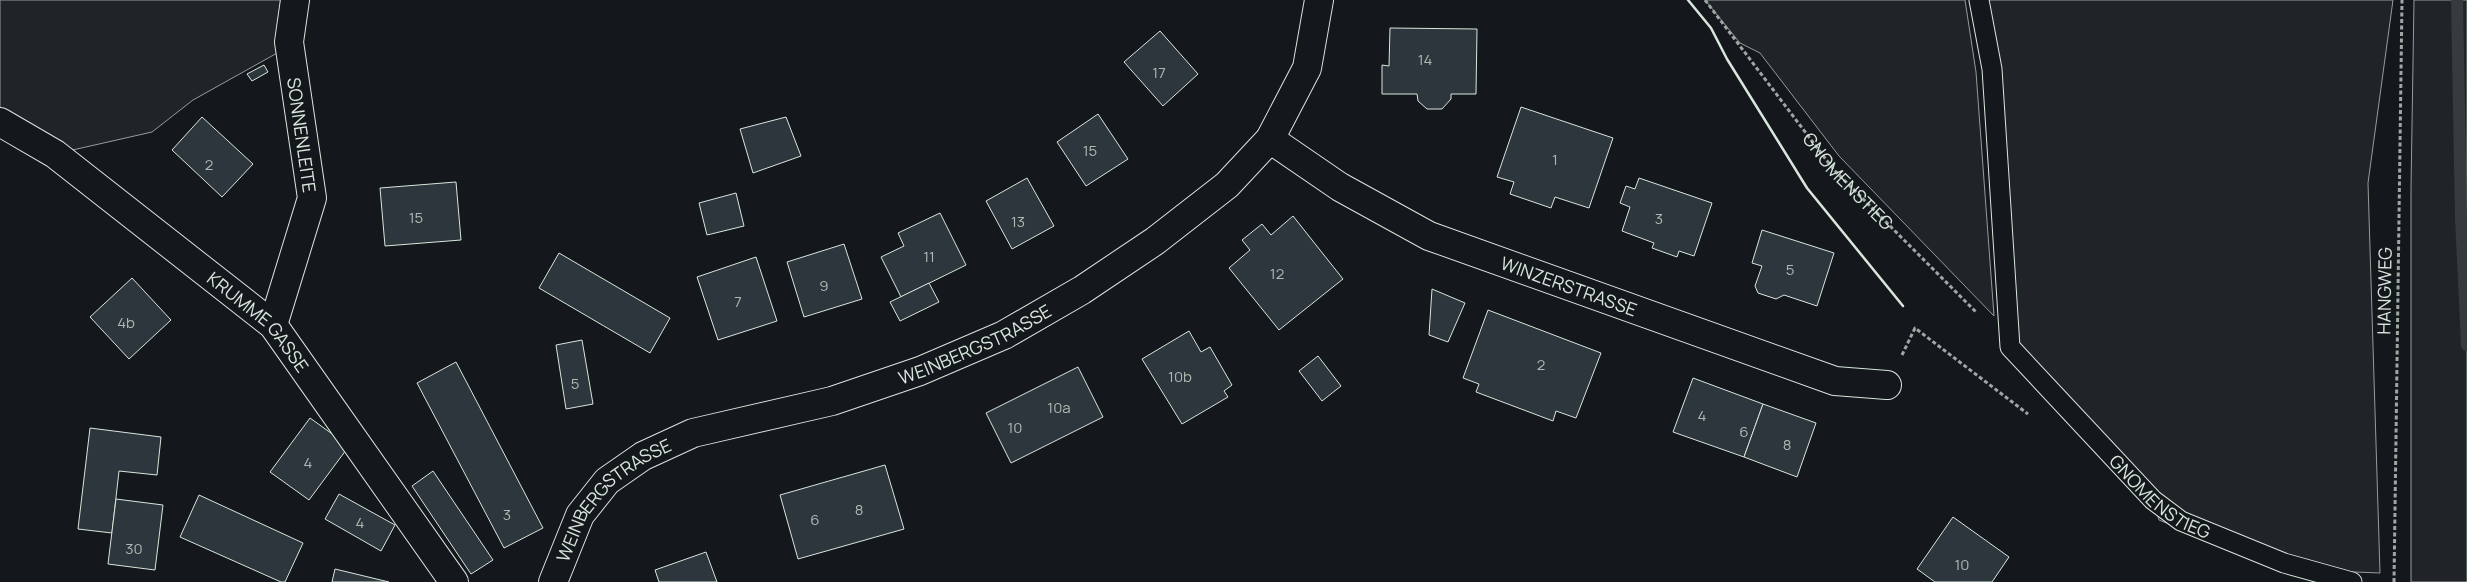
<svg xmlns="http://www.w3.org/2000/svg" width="2467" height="582" font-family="Manrope,sans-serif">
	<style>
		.green { fill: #202428; stroke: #939e99 }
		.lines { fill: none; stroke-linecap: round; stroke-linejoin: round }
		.stream { stroke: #363b3e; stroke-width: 12 }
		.building { fill: #2c363c; stroke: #d8e6dc }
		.service-casing { stroke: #d8e6dc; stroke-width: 21 }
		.minor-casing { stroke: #d8e6dc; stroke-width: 30 }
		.path { stroke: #9da8a2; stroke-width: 3; stroke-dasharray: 4 2.5; stroke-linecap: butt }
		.service { stroke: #14181c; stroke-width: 19 }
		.minor { stroke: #14181c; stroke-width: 28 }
		.wall { stroke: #d8e6dc; stroke-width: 2.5 }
		.labels { text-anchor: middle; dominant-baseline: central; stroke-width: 4; stroke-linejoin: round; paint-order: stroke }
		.number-label { font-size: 15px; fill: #adbab4 }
		.street-label { font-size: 18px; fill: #d8e6dc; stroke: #14181c }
	</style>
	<rect width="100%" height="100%" fill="#14181c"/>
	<g class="green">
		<path d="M 0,0 L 286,0 L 279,52 L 193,100 L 152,132 L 55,154 L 0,122 Z"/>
		<path d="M 1705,0 L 1965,0 L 1976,72 L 1994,316 L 1839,156 L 1760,53 L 1740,43 Z"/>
		<path d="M 1979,0 L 2393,0 L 2368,183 L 2380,573 L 2280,569 L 2159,520 L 2153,500 L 2010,347 Z"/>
		<path d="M 2414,0 L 2467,0 L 2467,582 L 2411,582 L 2411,188 Z"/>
	</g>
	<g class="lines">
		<path class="stream" d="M 2457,0 L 2461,218 L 2467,345"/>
	</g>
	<g class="building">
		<path d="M 1390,28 L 1477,29 L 1476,94 L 1451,94 L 1451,99 L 1442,109 L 1427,109 L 1418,101 L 1417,94 L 1382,94 L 1382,65 L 1389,66 Z"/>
		<path d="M 1160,31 L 1198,74 L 1163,106 L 1124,62 Z"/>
		<path d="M 264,65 L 268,72 L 252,81 L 247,74 Z"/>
		<path d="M 1521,107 L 1613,138 L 1589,208 L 1555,197 L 1551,208 L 1510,194 L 1514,182 L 1497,177 Z"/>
		<path d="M 1098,114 L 1128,159 L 1086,186 L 1057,142 Z"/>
		<path d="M 202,117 L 253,164 L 222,197 L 172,150 Z"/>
		<path d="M 786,117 L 801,156 L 753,173 L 740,129 Z"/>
		<path d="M 1027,178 L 1054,226 L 1012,249 L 986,201 Z"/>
		<path d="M 1639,178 L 1712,203 L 1694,256 L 1679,251 L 1677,257 L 1652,248 L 1654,243 L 1622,231 L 1630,207 L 1620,203 L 1626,186 L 1635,189 Z"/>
		<path d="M 456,182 L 461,240 L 385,246 L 380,188 Z"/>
		<path d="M 736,193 L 744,226 L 707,235 L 699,203 Z"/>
		<path d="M 940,213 L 966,265 L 901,297 L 881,257 L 904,246 L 898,233 Z"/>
		<path d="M 1293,216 L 1343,279 L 1279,330 L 1229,268 L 1250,250 L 1242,240 L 1262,224 L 1271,235 Z"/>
		<path d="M 1762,230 L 1834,253 L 1817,306 L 1784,295 L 1776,299 L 1758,293 L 1755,286 L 1762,266 L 1752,263 Z"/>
		<path d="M 844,244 L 862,299 L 804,317 L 787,262 Z"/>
		<path d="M 559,253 L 670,318 L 650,353 L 539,288 Z"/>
		<path d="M 756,257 L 777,321 L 718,340 L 697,277 Z"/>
		<path d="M 132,278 L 171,320 L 129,359 L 90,317 Z"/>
		<path d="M 929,283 L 939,302 L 900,321 L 890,302 Z"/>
		<path d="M 1432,289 L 1465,303 L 1448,342 L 1429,335 Z"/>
		<path d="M 1488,310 L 1601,353 L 1576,418 L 1556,411 L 1553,421 L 1476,392 L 1479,384 L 1463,378 Z"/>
		<path d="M 1189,331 L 1201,352 L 1210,347 L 1232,385 L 1224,391 L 1228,397 L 1182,424 L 1142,359 Z"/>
		<path d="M 582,340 L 593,404 L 566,409 L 556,345 Z"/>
		<path d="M 1318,356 L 1341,386 L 1322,401 L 1299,371 Z"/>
		<path d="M 456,362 L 543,528 L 504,548 L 417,383 Z"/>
		<path d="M 1078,367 L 1103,417 L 1011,463 L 986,413 Z"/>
		<path d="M 1693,378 L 1763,404 L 1744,457 L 1673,432 Z"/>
		<path d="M 1763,404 L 1816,423 L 1797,477 L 1744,457 Z"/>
		<path d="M 310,418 L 349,446 L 309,500 L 270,472 Z"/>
		<path d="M 90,428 L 161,437 L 157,475 L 119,471 L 112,533 L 78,529 Z"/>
		<path d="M 885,465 L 904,529 L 798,559 L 780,495 Z"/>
		<path d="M 433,471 L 493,560 L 471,574 L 412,486 Z"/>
		<path d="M 339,494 L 395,525 L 381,551 L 325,519 Z"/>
		<path d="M 199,495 L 303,543 L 285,582 L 281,582 L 180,537 Z"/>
		<path d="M 116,499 L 163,505 L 155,570 L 108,564 Z"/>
		<path d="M 1953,517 L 2009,557 L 1992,582 L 1935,582 L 1917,569 Z"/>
		<path d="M 706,552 L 717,582 L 659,582 L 655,570 Z"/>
		<path d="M 335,569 L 389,582 L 332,582 Z"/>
	</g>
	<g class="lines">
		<g class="service-casing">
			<g id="service">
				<path id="s2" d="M 1979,0 L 1992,69 L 2010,347 L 2153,500 L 2181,521 L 2284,563 L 2352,582"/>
			</g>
		</g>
		<g class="minor-casing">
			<g id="minor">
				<path id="s3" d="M 0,122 L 55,154 L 273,325 L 454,582"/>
				<path id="s4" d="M 1270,139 L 1340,187 L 1429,236 L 1835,381 L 1887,385"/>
				<path d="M 273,325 L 312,198 L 289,42 L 295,0"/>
				<path id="s5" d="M 553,582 L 580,515 L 607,481 L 643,456 L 693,433 L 832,401 L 920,371 L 1004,335 L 1082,290 L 1155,241 L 1227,185 L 1270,139 L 1307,68 L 1319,0"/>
			</g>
		</g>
		<g class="path">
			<path id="s1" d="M 1705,0 L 1834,170 L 1976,312"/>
			<path d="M 1902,355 L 1915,328 L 2028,414"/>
			<path d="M 2394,582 L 2402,0"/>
		</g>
		<use href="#service" class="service"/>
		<use href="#minor" class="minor"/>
		<path class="wall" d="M 1688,0 L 1711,28 L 1727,59 L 1807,188 L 1903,306"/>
	</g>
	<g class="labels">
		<g class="number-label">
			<text x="1425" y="59">14</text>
			<text x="1159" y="72">17</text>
			<text x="1090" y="150">15</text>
			<text x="1555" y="159">1</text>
			<text x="209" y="164">2</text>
			<text x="416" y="217">15</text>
			<text x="1659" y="218">3</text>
			<text x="1018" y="221">13</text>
			<text x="929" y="256">11</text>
			<text x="1790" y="269">5</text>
			<text x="1277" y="273">12</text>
			<text x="824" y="285">9</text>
			<text x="738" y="301">7</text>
			<text x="126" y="322">4b</text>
			<text x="1541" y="364">2</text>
			<text x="1180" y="376">10b</text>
			<text x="575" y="383">5</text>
			<text x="1059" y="407">10a</text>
			<text x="1702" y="415">4</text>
			<text x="1015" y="427">10</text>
			<text x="1744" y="431">6</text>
			<text x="1787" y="444">8</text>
			<text x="308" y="462">4</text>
			<text x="859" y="509">8</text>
			<text x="507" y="514">3</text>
			<text x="815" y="519">6</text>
			<text x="360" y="522">4</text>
			<text x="134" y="548">30</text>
			<text x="1962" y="564">10</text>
		</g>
		<g class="street-label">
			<text transform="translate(302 135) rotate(82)">SONNENLEITE</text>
			<text stroke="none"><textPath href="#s1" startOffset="231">GNOMENSTIEG</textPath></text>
			<text stroke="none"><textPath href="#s4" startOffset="335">WINZERSTRASSE</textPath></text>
			<text transform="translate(2384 291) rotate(-89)">HANGWEG</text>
			<text stroke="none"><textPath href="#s3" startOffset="328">KRUMME GASSE</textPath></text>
			<text stroke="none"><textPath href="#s5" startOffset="511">WEINBERGSTRASSE</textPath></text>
			<text stroke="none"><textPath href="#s2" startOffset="562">GNOMENSTIEG</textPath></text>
			<text stroke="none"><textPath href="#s5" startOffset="106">WEINBERGSTRASSE</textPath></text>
		</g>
	</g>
</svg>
